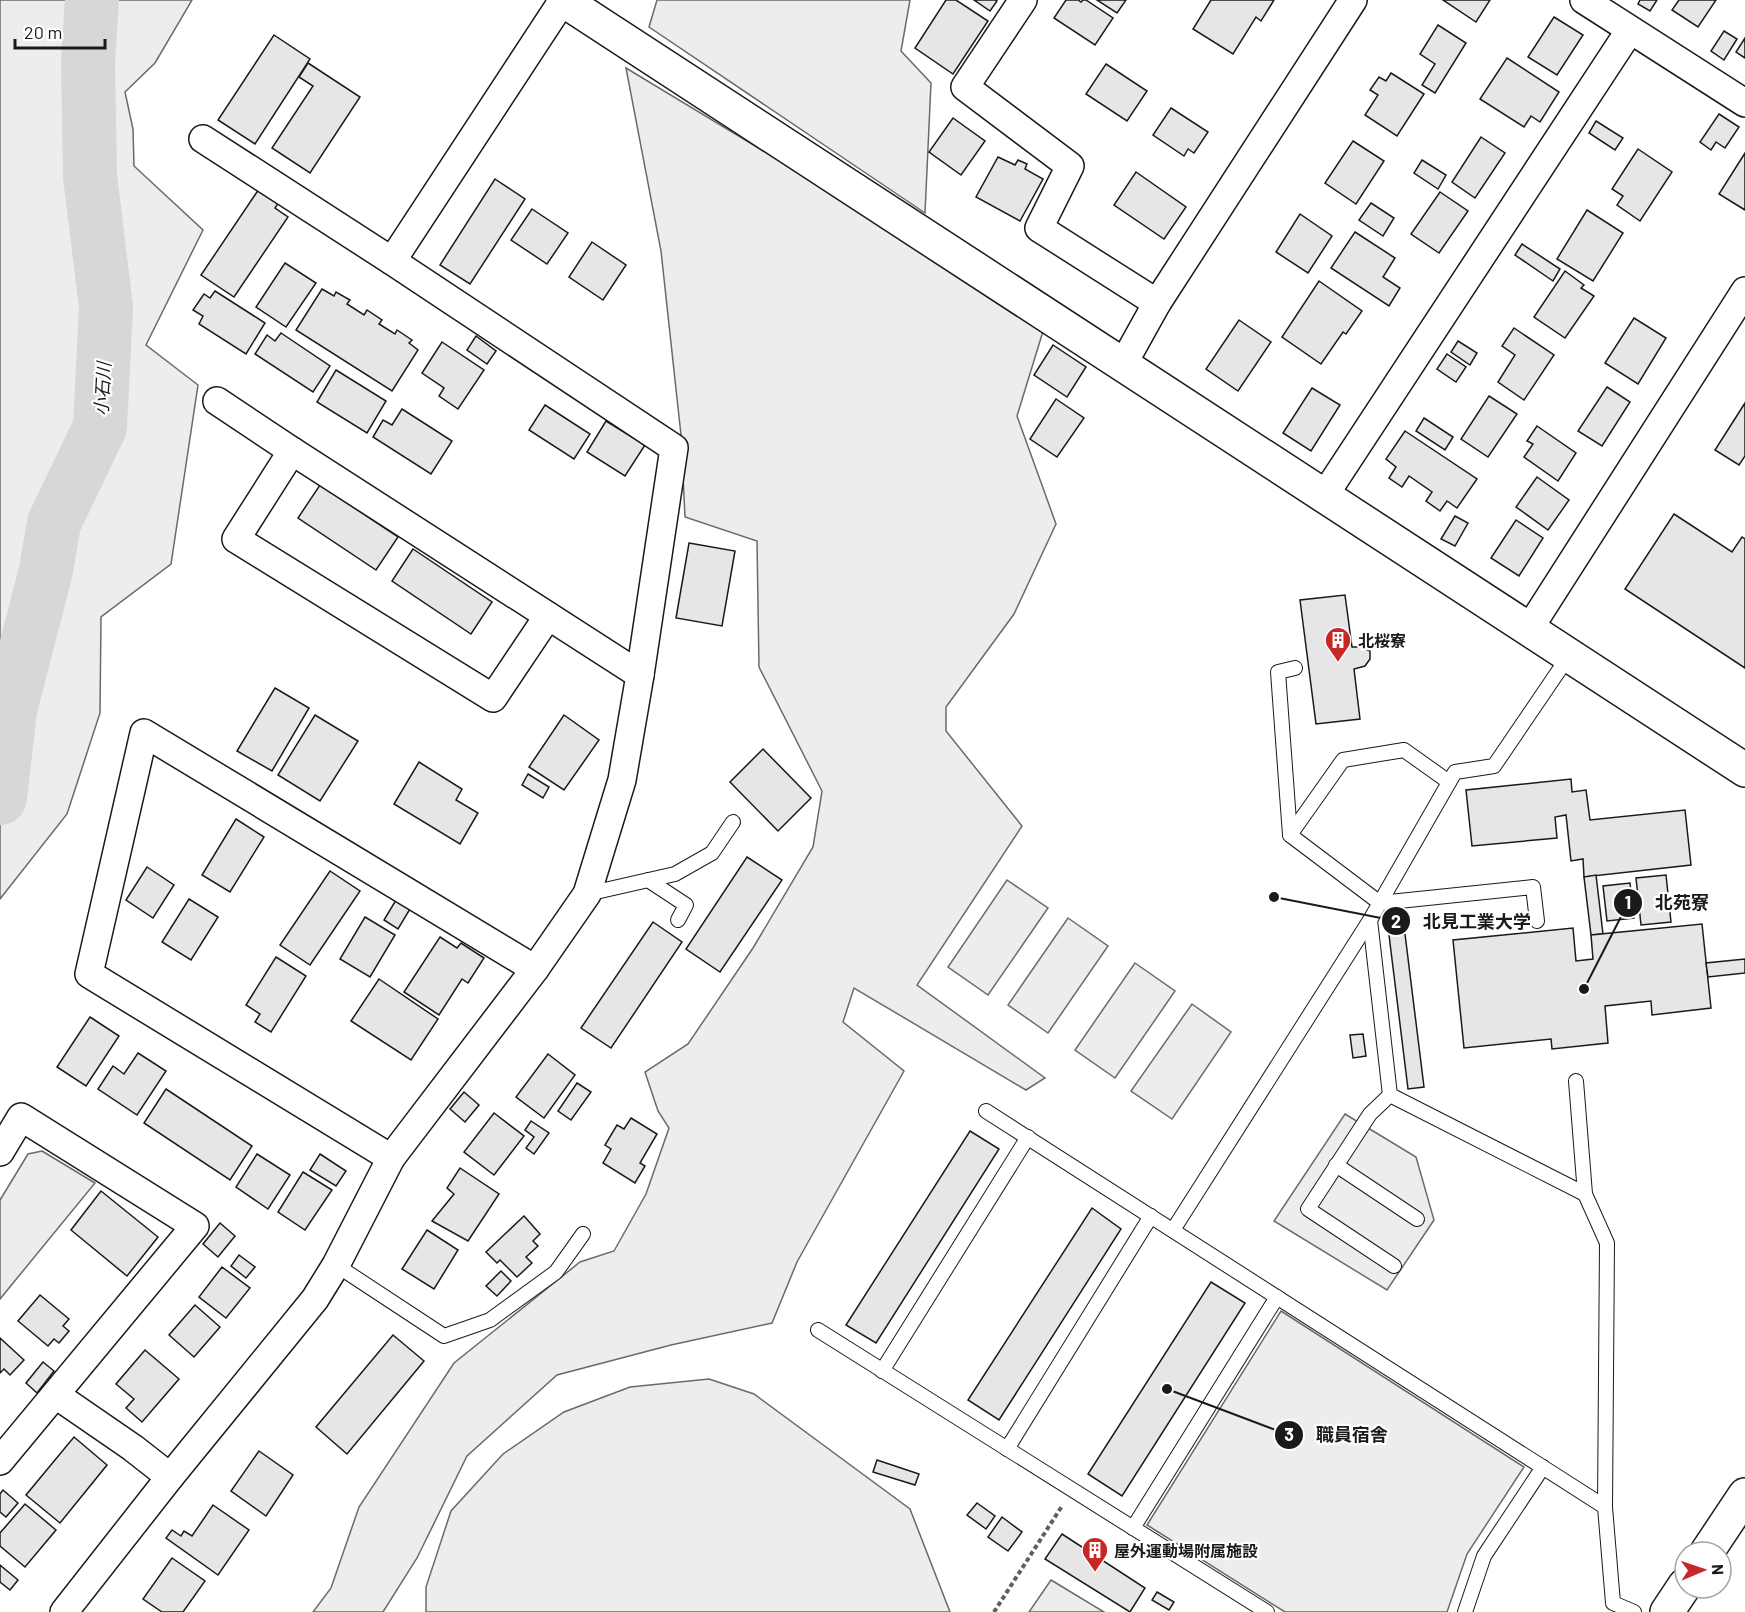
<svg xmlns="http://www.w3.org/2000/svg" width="1745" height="1612" font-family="Barlow,'Noto Sans JP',sans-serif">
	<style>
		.built { fill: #ededed; stroke: #6a6a6a; stroke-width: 1.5 }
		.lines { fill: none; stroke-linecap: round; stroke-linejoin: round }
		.river { stroke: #d7d7d7; stroke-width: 54 }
		.building { fill: #e6e6e6; stroke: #1a1a1a; stroke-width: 1.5 }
		.lane-casing { stroke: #1a1a1a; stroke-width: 16 }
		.street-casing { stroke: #1a1a1a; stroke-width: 30 }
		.secondary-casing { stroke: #1a1a1a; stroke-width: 36 }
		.path { stroke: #5f5f5f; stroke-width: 4; stroke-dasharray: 4.5 3; stroke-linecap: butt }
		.lane { stroke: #fff; stroke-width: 14 }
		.street { stroke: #fff; stroke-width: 27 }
		.secondary { stroke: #fff; stroke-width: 33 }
		.labels { text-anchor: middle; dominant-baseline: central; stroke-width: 4.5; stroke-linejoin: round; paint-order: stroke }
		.poi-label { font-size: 16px; font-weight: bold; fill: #1a1a1a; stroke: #fff; text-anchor: start }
		.water-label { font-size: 18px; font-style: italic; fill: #1a1a1a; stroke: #fff }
		.leader { fill: none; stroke: #1a1a1a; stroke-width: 2 }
		.callout-dot { fill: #1a1a1a; stroke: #fff; stroke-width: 2 }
		.mark-label { font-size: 18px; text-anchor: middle; font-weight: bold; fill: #fff }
		.callout-label { font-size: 18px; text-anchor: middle; font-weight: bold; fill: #1a1a1a; stroke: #fff; stroke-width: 4.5; stroke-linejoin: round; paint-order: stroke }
	</style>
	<rect width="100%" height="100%" fill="#fff"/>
	<g class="built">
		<path d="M 0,0 L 192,0 L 155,63 L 125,92 L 133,129 L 134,166 L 203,230 L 146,345 L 198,385 L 171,564 L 101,617 L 100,713 L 67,814 L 0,899 Z"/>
		<path d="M 657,0 L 910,0 L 901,51 L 931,83 L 925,213 L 649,27 Z"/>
		<path d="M 626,68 L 924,248 L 1044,328 L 1017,416 L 1056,524 L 1014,614 L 946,707 L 946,731 L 1022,826 L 917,985 L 1045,1078 L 1026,1090 L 854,988 L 843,1022 L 904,1071 L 797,1262 L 772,1323 L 671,1345 L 557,1375 L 467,1456 L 417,1558 L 383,1612 L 313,1612 L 331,1588 L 359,1507 L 454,1363 L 580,1262 L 614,1251 L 646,1194 L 669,1128 L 658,1111 L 645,1072 L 688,1044 L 753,948 L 813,847 L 822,791 L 759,667 L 757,541 L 685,517 L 681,435 L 661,251 Z"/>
		<path d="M 1007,880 L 1048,908 L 988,995 L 948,967 Z"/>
		<path d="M 1068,918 L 1108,946 L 1048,1033 L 1008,1005 Z"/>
		<path d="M 1135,963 L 1175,991 L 1115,1078 L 1075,1050 Z"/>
		<path d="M 1192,1004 L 1231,1032 L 1172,1119 L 1131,1091 Z"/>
		<path d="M 1345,1114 L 1416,1157 L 1434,1220 L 1387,1290 L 1274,1221 Z"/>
		<path d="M 42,1151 L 95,1183 L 0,1299 L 0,1200 L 28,1154 Z"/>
		<path d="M 1281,1311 L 1524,1467 L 1467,1554 L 1447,1612 L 1285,1612 L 1147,1525 Z"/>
		<path d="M 709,1379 L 754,1394 L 910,1509 L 950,1612 L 426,1612 L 426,1587 L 451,1511 L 503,1454 L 564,1412 L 630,1387 Z"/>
		<path d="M 1051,1580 L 1104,1612 L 1029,1612 Z"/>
	</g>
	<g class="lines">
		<path class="river" d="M 0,798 L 10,710 L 46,570 L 54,523 L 100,427 L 106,307 L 90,176 L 88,61 L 92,0"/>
	</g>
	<g class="building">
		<path d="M 946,0 L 956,0 L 988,21 L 953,74 L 915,48 Z"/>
		<path d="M 974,0 L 995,0 L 997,1 L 990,11 Z"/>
		<path d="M 1066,0 L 1078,0 L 1081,2 L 1083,0 L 1086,0 L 1113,18 L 1095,45 L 1054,18 Z"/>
		<path d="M 1097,0 L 1126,0 L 1117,13 Z"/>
		<path d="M 1211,0 L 1274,0 L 1261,21 L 1256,17 L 1233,54 L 1193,29 Z"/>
		<path d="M 1443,0 L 1490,0 L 1476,22 Z"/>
		<path d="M 1640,0 L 1657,0 L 1650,11 L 1638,4 Z"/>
		<path d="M 1679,0 L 1716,0 L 1698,27 L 1672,10 Z"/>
		<path d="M 1554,17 L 1583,35 L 1557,75 L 1528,57 Z"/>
		<path d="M 1438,25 L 1466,43 L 1435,93 L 1422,85 L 1435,64 L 1420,54 Z"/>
		<path d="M 1724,31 L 1737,39 L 1724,60 L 1711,51 Z"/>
		<path d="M 274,35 L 310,59 L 255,144 L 218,120 Z"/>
		<path d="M 1745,38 L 1745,58 L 1736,52 Z"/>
		<path d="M 1507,58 L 1559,92 L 1540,122 L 1531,116 L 1524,127 L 1480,99 Z"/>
		<path d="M 308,63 L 360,97 L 310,173 L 272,148 L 313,86 L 299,77 Z"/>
		<path d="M 1106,64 L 1147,91 L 1127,121 L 1086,94 Z"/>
		<path d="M 1391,73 L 1424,94 L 1397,136 L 1365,115 L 1378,95 L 1370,90 L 1379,77 L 1386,81 Z"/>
		<path d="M 1171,108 L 1208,132 L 1194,153 L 1188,149 L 1184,156 L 1153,135 Z"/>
		<path d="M 1719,114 L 1739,127 L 1725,148 L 1716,142 L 1711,150 L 1700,142 Z"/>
		<path d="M 953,118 L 985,141 L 961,175 L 929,152 Z"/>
		<path d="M 1596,121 L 1623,138 L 1615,150 L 1589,133 Z"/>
		<path d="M 1481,137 L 1505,153 L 1475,198 L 1452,182 Z"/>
		<path d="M 1353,141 L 1384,161 L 1356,204 L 1325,183 Z"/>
		<path d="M 1638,149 L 1672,172 L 1640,221 L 1617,205 L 1623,196 L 1612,189 Z"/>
		<path d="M 1745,153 L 1745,210 L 1719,194 Z"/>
		<path d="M 998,157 L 1015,165 L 1018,160 L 1027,164 L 1025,169 L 1043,179 L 1020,221 L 976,197 Z"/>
		<path d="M 1422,160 L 1446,175 L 1438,189 L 1414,173 Z"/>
		<path d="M 1136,172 L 1186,207 L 1164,239 L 1114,205 Z"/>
		<path d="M 495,179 L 525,199 L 470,284 L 440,265 Z"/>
		<path d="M 259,189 L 279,202 L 275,208 L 288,217 L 234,297 L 201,275 Z"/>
		<path d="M 1440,192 L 1468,211 L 1439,253 L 1411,234 Z"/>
		<path d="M 1371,203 L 1394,218 L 1383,236 L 1359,220 Z"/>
		<path d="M 532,209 L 568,233 L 547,264 L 511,240 Z"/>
		<path d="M 1587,210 L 1623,233 L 1593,281 L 1557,259 Z"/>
		<path d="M 1300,214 L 1332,236 L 1308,273 L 1276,252 Z"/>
		<path d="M 1355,232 L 1395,258 L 1383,277 L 1400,288 L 1389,306 L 1331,268 Z"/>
		<path d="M 592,242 L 626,265 L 603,300 L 569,277 Z"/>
		<path d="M 1522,244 L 1560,269 L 1553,281 L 1515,255 Z"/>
		<path d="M 285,263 L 316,283 L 286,327 L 256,307 Z"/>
		<path d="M 1565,271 L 1584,285 L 1581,288 L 1594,296 L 1565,338 L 1534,317 Z"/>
		<path d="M 1319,281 L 1362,311 L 1346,334 L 1343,332 L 1321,364 L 1282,337 Z"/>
		<path d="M 322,289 L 334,296 L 336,292 L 350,300 L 347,304 L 364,315 L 367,310 L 382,320 L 379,324 L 395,334 L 397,330 L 412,340 L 409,343 L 418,350 L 392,391 L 296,330 Z"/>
		<path d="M 215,291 L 265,323 L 246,354 L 199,324 L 203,316 L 193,310 L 204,294 L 210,298 Z"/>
		<path d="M 1634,318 L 1666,338 L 1638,384 L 1605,363 Z"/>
		<path d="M 1239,320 L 1271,342 L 1238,391 L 1206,369 Z"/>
		<path d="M 1514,328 L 1554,355 L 1524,400 L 1498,382 L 1515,355 L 1502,346 Z"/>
		<path d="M 281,333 L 330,366 L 313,392 L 255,354 L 267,335 L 275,341 Z"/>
		<path d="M 476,336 L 496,351 L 487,364 L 467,350 Z"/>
		<path d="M 1458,341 L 1477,353 L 1470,365 L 1451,352 Z"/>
		<path d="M 442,342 L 484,370 L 458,409 L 439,396 L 444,388 L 422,373 Z"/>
		<path d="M 1053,345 L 1086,367 L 1067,397 L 1034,375 Z"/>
		<path d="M 1447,354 L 1466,367 L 1456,382 L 1437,369 Z"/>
		<path d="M 336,370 L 386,401 L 367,433 L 317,402 Z"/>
		<path d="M 1607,387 L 1630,402 L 1602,446 L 1578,431 Z"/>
		<path d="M 1312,388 L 1340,405 L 1311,451 L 1283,433 Z"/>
		<path d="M 1489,396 L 1517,414 L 1488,457 L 1461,439 Z"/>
		<path d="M 1056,399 L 1084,418 L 1057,457 L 1030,439 Z"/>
		<path d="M 1745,403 L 1745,456 L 1739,465 L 1715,450 Z"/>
		<path d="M 545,405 L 590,434 L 574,459 L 529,430 Z"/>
		<path d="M 402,409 L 452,441 L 431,474 L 373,437 L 383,420 L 392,425 Z"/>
		<path d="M 1424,418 L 1453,437 L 1445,450 L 1416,431 Z"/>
		<path d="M 606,421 L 645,445 L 625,476 L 587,452 Z"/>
		<path d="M 1537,426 L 1576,453 L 1558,481 L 1524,457 L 1533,444 L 1527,441 Z"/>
		<path d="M 1405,431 L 1477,479 L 1457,508 L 1447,501 L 1440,511 L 1426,501 L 1432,492 L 1409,476 L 1402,487 L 1389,478 L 1396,467 L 1386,459 Z"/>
		<path d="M 1537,477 L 1569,500 L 1548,530 L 1516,507 Z"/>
		<path d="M 320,485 L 398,537 L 376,570 L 298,518 Z"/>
		<path d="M 1674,514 L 1732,552 L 1742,537 L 1745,539 L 1745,668 L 1625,589 Z"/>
		<path d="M 1455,516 L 1468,523 L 1455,546 L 1441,539 Z"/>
		<path d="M 1516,520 L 1543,538 L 1519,576 L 1491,558 Z"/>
		<path d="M 689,543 L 735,551 L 722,626 L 676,618 Z"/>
		<path d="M 413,549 L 492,602 L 471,634 L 392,581 Z"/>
		<path d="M 1345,595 L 1352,647 L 1361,647 L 1370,651 L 1370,659 L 1365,666 L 1354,669 L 1360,719 L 1316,724 L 1300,600 Z"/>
		<path d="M 275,688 L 309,708 L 272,771 L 237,751 Z"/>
		<path d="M 315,715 L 358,741 L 320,801 L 278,775 Z"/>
		<path d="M 564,715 L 599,740 L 564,790 L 529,767 Z"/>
		<path d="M 763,749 L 811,798 L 778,831 L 730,782 Z"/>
		<path d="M 419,762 L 462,789 L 456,800 L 478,813 L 460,844 L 394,804 Z"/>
		<path d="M 528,774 L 549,787 L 543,798 L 522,785 Z"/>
		<path d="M 1571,779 L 1572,792 L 1586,790 L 1590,820 L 1685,810 L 1691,865 L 1584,877 L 1583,859 L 1571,861 L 1566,815 L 1555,817 L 1557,838 L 1472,846 L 1466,790 Z"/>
		<path d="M 236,819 L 264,837 L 230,892 L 202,875 Z"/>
		<path d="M 747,857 L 782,880 L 720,972 L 686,949 Z"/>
		<path d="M 147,867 L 174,885 L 153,918 L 126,900 Z"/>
		<path d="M 330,871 L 360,891 L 310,965 L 280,945 Z"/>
		<path d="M 1596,875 L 1603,934 L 1591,935 L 1584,877 Z"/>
		<path d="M 1666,875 L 1671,922 L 1641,925 L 1636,878 Z"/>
		<path d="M 1630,883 L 1634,918 L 1607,921 L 1603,886 Z"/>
		<path d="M 189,899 L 218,917 L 191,960 L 162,942 Z"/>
		<path d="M 396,900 L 410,909 L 398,929 L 384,920 Z"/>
		<path d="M 365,917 L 395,935 L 370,977 L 340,959 Z"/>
		<path d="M 653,922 L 682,942 L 611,1048 L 581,1028 Z"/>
		<path d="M 1702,924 L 1711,1008 L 1652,1015 L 1651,1001 L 1605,1006 L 1608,1043 L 1552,1049 L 1551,1039 L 1464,1048 L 1453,940 L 1573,928 L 1576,961 L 1593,959 L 1591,935 Z"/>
		<path d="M 1405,934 L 1424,1087 L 1408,1089 L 1389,935 Z"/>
		<path d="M 440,937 L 457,948 L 461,943 L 484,958 L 468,983 L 462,979 L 439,1015 L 404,992 Z"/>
		<path d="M 276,957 L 306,976 L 271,1032 L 255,1022 L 260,1014 L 246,1005 Z"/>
		<path d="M 1745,959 L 1745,973 L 1708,977 L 1706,963 Z"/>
		<path d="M 379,979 L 438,1019 L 411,1060 L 351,1021 Z"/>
		<path d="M 90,1017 L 119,1036 L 86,1086 L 57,1067 Z"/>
		<path d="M 1363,1034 L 1366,1056 L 1353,1058 L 1350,1035 Z"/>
		<path d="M 138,1053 L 166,1071 L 137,1115 L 98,1089 L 113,1066 L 124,1074 Z"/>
		<path d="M 548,1054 L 575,1075 L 544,1118 L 516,1097 Z"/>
		<path d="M 577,1083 L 591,1092 L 571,1120 L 558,1111 Z"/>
		<path d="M 166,1089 L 252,1146 L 230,1180 L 144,1123 Z"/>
		<path d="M 464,1092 L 479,1105 L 465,1122 L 450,1109 Z"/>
		<path d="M 494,1113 L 524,1136 L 494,1175 L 464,1152 Z"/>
		<path d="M 631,1118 L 657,1134 L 640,1163 L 645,1166 L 635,1183 L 603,1163 L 611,1149 L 605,1145 L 617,1125 L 624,1129 Z"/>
		<path d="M 531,1121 L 549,1133 L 534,1154 L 526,1148 L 534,1137 L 525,1130 Z"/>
		<path d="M 970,1131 L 999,1149 L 876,1343 L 846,1325 Z"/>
		<path d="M 257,1154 L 290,1175 L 268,1209 L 236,1187 Z"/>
		<path d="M 320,1154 L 346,1171 L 336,1186 L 310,1170 Z"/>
		<path d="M 460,1168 L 499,1194 L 468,1241 L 432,1221 L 454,1194 L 447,1188 Z"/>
		<path d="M 303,1172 L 332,1190 L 305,1230 L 278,1212 Z"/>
		<path d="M 101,1191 L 158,1237 L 127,1276 L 71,1230 Z"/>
		<path d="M 1092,1208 L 1121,1229 L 999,1420 L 968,1400 Z"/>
		<path d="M 524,1216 L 540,1234 L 533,1241 L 538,1246 L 526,1257 L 532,1263 L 517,1277 L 500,1260 L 497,1263 L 486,1252 Z"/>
		<path d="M 220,1223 L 235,1236 L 218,1257 L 203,1244 Z"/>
		<path d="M 427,1230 L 458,1250 L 434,1289 L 402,1269 Z"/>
		<path d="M 239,1255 L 255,1267 L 246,1278 L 231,1266 Z"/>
		<path d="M 222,1267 L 250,1288 L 226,1318 L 199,1297 Z"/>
		<path d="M 501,1271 L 511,1281 L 497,1296 L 486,1286 Z"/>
		<path d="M 1211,1282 L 1245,1303 L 1122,1496 L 1088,1474 Z"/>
		<path d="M 40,1295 L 69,1319 L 63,1326 L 69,1331 L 59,1343 L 54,1339 L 48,1346 L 18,1321 Z"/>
		<path d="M 195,1305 L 220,1327 L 194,1357 L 169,1335 Z"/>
		<path d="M 393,1335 L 424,1361 L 347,1454 L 316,1427 Z"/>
		<path d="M 0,1338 L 24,1360 L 10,1375 L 4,1369 L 0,1373 Z"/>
		<path d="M 145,1350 L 179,1379 L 142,1422 L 126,1408 L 134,1399 L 116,1384 Z"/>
		<path d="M 43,1362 L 54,1371 L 37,1393 L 26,1383 Z"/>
		<path d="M 74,1437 L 107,1465 L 60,1523 L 26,1495 Z"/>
		<path d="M 259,1451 L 293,1475 L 266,1516 L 231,1491 Z"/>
		<path d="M 877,1460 L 919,1474 L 915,1485 L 873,1472 Z"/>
		<path d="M 3,1490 L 18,1503 L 6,1517 L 0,1512 L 0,1494 Z"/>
		<path d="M 977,1503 L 995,1516 L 986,1529 L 967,1515 Z"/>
		<path d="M 25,1504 L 56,1530 L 25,1567 L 0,1546 L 0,1533 Z"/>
		<path d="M 213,1505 L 249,1530 L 218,1575 L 166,1538 L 172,1530 L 181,1536 L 184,1531 L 192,1536 Z"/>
		<path d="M 1002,1517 L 1022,1532 L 1008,1551 L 988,1537 Z"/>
		<path d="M 1062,1534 L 1145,1588 L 1130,1612 L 1045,1559 Z"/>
		<path d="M 172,1558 L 205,1581 L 183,1612 L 162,1612 L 143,1599 Z"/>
		<path d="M 0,1565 L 18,1580 L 10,1590 L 0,1582 Z"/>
		<path d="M 1157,1592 L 1174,1602 L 1169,1610 L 1152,1600 Z"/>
	</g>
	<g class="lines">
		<g class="lane-casing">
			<g id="lane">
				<path d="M 1295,668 L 1278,672 L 1290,835 L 1380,903 L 1533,887 L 1537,921"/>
				<path d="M 1290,835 L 1343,760 L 1404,750 L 1449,782"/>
				<path d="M 648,880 L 686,905 L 678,920"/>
				<path d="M 587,894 L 675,874 L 712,853 L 733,822"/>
				<path d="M 1370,920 L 1390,1095 L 1585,1194"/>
				<path d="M 1576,1081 L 1585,1194 L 1607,1243 L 1605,1507"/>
				<path d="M 1390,1095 L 1370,1114 L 1308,1209 L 1394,1266"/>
				<path d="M 986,1111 L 1605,1507 L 1613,1603 L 1634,1612"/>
				<path d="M 1336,1165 L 1417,1219"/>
				<path d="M 1173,1230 L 1370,920 L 1455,772 L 1494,766 L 1562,666"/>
				<path d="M 336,1265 L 444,1336 L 490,1320 L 556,1272 L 583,1234"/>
				<path d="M 818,1330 L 1267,1612"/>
				<path d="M 882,1371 L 1028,1137"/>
				<path d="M 1007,1449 L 1151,1216"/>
				<path d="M 1133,1528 L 1277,1297"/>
				<path d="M 1465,1612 L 1484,1556 L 1543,1467"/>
			</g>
		</g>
		<g class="street-casing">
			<g id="street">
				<path d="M 1023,0 L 965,87 L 1070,166 L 1039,228 L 1157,303"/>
				<path d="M 1584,0 L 1745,103"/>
				<path d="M 392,261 L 563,0"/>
				<path d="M 1122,366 L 1157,303 L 1353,0"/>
				<path d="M 217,401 L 292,451 L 640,675"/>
				<path d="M 292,451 L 236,539 L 493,698 L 548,616"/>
				<path d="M 1324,496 L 1630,30"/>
				<path d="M 1529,629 L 1745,291"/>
				<path d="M 0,1152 L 21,1117 L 195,1226 L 0,1461"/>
				<path d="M 391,1158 L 89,974 L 144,733 L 535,969"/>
				<path d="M 56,1395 L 133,1448 L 170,1477"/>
				<path d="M 64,1612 L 170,1477 L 315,1299 L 336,1265 L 391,1158 L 535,969 L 587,894 L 622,780 L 640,675 L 674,448 L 392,261 L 203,139"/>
			</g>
		</g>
		<g class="secondary-casing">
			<g id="secondary">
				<path d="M 563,0 L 1745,770"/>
				<path d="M 1707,1552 L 1745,1495"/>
				<path d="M 1667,1612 L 1685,1585"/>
			</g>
		</g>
		<path class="path" d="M 994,1612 L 1062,1506"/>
		<use href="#lane" class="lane"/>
		<use href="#street" class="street"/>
		<use href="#secondary" class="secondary"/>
	</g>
	<defs>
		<g id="building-pin" transform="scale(1.35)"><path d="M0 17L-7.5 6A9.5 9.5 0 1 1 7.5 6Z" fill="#c62828" stroke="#fff"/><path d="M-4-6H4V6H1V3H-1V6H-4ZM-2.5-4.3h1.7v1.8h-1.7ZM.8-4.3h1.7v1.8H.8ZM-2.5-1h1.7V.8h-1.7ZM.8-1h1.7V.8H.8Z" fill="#fff"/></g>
	</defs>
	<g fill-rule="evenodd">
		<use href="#building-pin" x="1338" y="640"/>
		<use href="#building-pin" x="1095" y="1550"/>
	</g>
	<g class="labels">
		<g class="poi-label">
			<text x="1358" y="640">北桜寮</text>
			<text x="1114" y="1550">屋外運動場附属施設</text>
		</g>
		<g class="water-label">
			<text transform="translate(102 389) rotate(-87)">小石川</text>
		</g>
	</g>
	<path class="leader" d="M1584 989L1628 903M1274 897L1396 921M1167 1389L1289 1435"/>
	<g class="callout-dot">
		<circle cx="1584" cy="989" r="6"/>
		<circle cx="1274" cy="897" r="6"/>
		<circle cx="1167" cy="1389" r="6"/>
		<circle cx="1628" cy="903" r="15"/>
		<circle cx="1396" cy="921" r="15"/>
		<circle cx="1289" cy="1435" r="15"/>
	</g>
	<g class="mark-label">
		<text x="1628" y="909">1</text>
		<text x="1396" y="928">2</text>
		<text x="1289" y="1441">3</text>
	</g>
	<g class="callout-label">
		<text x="1682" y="909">北苑寮</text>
		<text x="1477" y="928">北見工業大学</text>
		<text x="1352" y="1441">職員宿舎</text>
	</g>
	<g transform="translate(1703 1570) rotate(88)"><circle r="28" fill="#ffffff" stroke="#a3a3a3" stroke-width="1.5"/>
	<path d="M0-4.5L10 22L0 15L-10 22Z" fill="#c62828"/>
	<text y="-9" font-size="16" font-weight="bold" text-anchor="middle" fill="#1a1a1a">N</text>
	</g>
	<path d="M15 39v9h90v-9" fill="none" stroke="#1a1a1a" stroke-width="3"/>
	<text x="24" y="39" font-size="18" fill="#1a1a1a" stroke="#ffffff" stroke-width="4.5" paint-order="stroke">20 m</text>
</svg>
